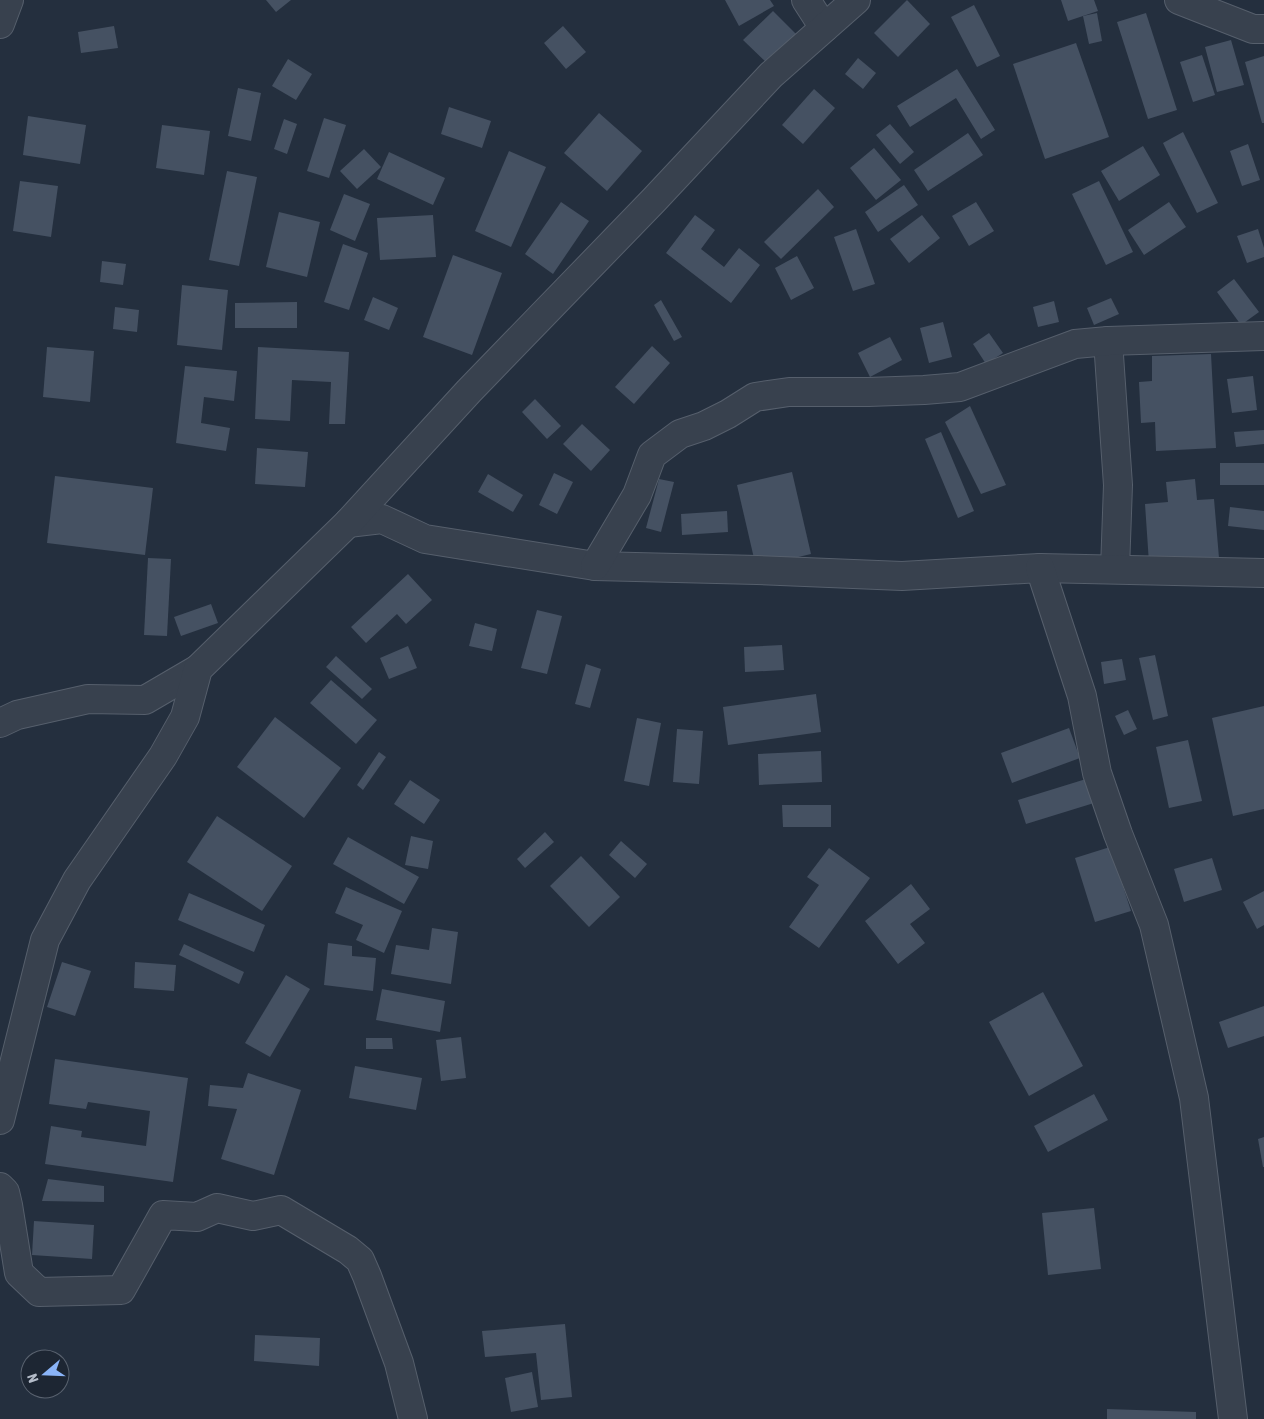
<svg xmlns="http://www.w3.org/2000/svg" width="1264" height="1419" font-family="'Asap Condensed',sans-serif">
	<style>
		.building { fill: #455162 }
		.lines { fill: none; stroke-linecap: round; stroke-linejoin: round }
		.minor-casing { stroke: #565f6c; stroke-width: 30 }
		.minor { stroke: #38414e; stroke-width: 28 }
	</style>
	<rect width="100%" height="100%" fill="#242f3e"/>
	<g class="building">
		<path d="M 266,0 L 291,0 L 276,12 Z"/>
		<path d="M 725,0 L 770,0 L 774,6 L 739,26 Z"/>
		<path d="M 907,0 L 930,24 L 898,57 L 874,33 Z"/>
		<path d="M 1061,0 L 1094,0 L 1098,11 L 1068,21 Z"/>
		<path d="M 974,5 L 1000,56 L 977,67 L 951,17 Z"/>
		<path d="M 773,11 L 798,36 L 769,65 L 743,40 Z"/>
		<path d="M 1097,13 L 1102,41 L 1089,44 L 1083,16 Z"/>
		<path d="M 1146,13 L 1177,110 L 1148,119 L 1117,22 Z"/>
		<path d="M 114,26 L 118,48 L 81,53 L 78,32 Z"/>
		<path d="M 563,26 L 586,52 L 566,69 L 544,43 Z"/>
		<path d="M 1231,40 L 1244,85 L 1217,92 L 1205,47 Z"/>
		<path d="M 1076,43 L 1109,137 L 1045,159 L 1013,64 Z"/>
		<path d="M 1202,55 L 1215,95 L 1193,102 L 1180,62 Z"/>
		<path d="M 1264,56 L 1264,123 L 1262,123 L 1245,62 Z"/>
		<path d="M 858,58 L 876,73 L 863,89 L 845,74 Z"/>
		<path d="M 288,59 L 312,74 L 296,100 L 272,86 Z"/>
		<path d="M 957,69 L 995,130 L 981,139 L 956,98 L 910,127 L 897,106 Z"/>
		<path d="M 238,88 L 261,93 L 251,141 L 228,136 Z"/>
		<path d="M 814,89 L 835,108 L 803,144 L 782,125 Z"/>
		<path d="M 449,107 L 491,121 L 482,148 L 441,134 Z"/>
		<path d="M 599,113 L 642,151 L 607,191 L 564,153 Z"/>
		<path d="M 28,116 L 86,125 L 80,164 L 23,155 Z"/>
		<path d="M 324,118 L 346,125 L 329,178 L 307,171 Z"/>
		<path d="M 284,119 L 297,124 L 287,154 L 274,149 Z"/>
		<path d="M 890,124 L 914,152 L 900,164 L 876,135 Z"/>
		<path d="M 162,125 L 210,131 L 204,175 L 156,168 Z"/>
		<path d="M 1183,132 L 1218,203 L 1197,213 L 1163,143 Z"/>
		<path d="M 968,133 L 983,155 L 928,191 L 914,170 Z"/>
		<path d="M 1248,144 L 1260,180 L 1242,186 L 1230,151 Z"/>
		<path d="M 1143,146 L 1160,175 L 1119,201 L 1101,171 Z"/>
		<path d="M 874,148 L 901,180 L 876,200 L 850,168 Z"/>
		<path d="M 364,149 L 381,167 L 357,189 L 340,171 Z"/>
		<path d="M 509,151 L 546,167 L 511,247 L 475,231 Z"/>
		<path d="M 389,152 L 445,178 L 433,205 L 377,179 Z"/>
		<path d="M 227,171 L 257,177 L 239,266 L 209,260 Z"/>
		<path d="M 20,181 L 58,186 L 51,237 L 13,231 Z"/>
		<path d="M 1099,181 L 1133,252 L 1106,265 L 1072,194 Z"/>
		<path d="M 904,185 L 918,205 L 878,232 L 865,212 Z"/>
		<path d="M 818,189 L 834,207 L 781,259 L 764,242 Z"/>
		<path d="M 344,194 L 370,204 L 355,241 L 330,230 Z"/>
		<path d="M 561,202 L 589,221 L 553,274 L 525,254 Z"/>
		<path d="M 976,202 L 994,231 L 969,246 L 952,216 Z"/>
		<path d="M 1169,202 L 1186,227 L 1144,255 L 1128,230 Z"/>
		<path d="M 279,212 L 320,222 L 307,277 L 266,267 Z"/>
		<path d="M 433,215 L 436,257 L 380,260 L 377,218 Z"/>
		<path d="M 695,215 L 715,230 L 701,249 L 724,267 L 739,248 L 760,265 L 731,303 L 666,253 Z"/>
		<path d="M 922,215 L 940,238 L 909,263 L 890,239 Z"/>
		<path d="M 856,229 L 875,284 L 853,291 L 834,237 Z"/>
		<path d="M 1258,229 L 1264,248 L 1264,257 L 1247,263 L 1237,236 Z"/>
		<path d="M 343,244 L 368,253 L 349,310 L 324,302 Z"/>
		<path d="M 453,255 L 502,273 L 472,355 L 423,337 Z"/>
		<path d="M 797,256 L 814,288 L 791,300 L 775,268 Z"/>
		<path d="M 102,261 L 126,264 L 123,285 L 100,282 Z"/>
		<path d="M 1234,279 L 1259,312 L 1241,325 L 1217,292 Z"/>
		<path d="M 182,285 L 228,290 L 222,350 L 177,345 Z"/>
		<path d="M 373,297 L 398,308 L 389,330 L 364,320 Z"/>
		<path d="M 1111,298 L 1119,314 L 1094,325 L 1087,308 Z"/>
		<path d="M 661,300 L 682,337 L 674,341 L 654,305 Z"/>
		<path d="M 1054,301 L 1059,322 L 1038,327 L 1033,307 Z"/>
		<path d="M 297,302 L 297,328 L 235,328 L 235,303 Z"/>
		<path d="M 115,307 L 139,310 L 137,332 L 113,329 Z"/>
		<path d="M 943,322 L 952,357 L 929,363 L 920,328 Z"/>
		<path d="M 989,333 L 1003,353 L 986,364 L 973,344 Z"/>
		<path d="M 890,337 L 902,360 L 870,377 L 858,353 Z"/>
		<path d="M 652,346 L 670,363 L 634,404 L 615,387 Z"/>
		<path d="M 47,347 L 94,351 L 90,402 L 43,397 Z"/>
		<path d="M 258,347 L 349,352 L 345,424 L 329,424 L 331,382 L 292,380 L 290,421 L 255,419 Z"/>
		<path d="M 1211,354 L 1216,448 L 1156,451 L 1155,422 L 1141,423 L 1139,382 L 1152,381 L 1152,356 Z"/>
		<path d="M 185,366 L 237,371 L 234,401 L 204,397 L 201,423 L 230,428 L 226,451 L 176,443 Z"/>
		<path d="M 1253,376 L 1257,410 L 1232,413 L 1227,379 Z"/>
		<path d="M 535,399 L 561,426 L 547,439 L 522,412 Z"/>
		<path d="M 970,406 L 1006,485 L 981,494 L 945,422 Z"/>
		<path d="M 582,424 L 610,450 L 591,471 L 563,444 Z"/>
		<path d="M 1264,430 L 1264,444 L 1236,447 L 1234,432 Z"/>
		<path d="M 941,432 L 974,511 L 958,518 L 925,439 Z"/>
		<path d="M 257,448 L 308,452 L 305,487 L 255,484 Z"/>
		<rect x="1220" y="463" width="44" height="22"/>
		<path d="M 792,472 L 811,554 L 756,567 L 737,485 Z"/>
		<path d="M 554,473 L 573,482 L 557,514 L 539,505 Z"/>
		<path d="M 488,474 L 523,495 L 513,512 L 478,492 Z"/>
		<path d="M 55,476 L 153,488 L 145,555 L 47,543 Z"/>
		<path d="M 659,479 L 674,482 L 661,532 L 646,528 Z"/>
		<path d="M 1195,479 L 1197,500 L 1214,499 L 1219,558 L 1149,563 L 1145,504 L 1168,502 L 1166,482 Z"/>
		<path d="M 1230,507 L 1264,511 L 1264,530 L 1228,526 Z"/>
		<path d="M 727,511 L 728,532 L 682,535 L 681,514 Z"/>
		<path d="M 148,558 L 171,559 L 167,636 L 144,635 Z"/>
		<path d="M 408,574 L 432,600 L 406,624 L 397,614 L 366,643 L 351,627 Z"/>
		<path d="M 211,604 L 218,623 L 181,636 L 174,617 Z"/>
		<path d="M 537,610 L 562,616 L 547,674 L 521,668 Z"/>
		<path d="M 475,623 L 497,629 L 492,651 L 469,646 Z"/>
		<path d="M 782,645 L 784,670 L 745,672 L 744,647 Z"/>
		<path d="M 408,646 L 417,668 L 389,679 L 380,658 Z"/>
		<path d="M 1155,655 L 1168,716 L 1153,720 L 1139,658 Z"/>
		<path d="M 336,656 L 372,689 L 362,699 L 326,667 Z"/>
		<path d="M 1122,659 L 1126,680 L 1104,684 L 1101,662 Z"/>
		<path d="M 586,664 L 601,669 L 590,708 L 575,704 Z"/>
		<path d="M 331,680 L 377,720 L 356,744 L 310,703 Z"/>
		<path d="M 816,694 L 821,732 L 728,745 L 723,707 Z"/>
		<path d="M 1264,706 L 1264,809 L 1233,816 L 1212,718 Z"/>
		<path d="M 1128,710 L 1137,729 L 1124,735 L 1115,716 Z"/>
		<path d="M 275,717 L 341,768 L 304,818 L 237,767 Z"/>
		<path d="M 637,718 L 661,723 L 649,786 L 624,781 Z"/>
		<path d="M 1069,728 L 1080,758 L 1012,783 L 1001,753 Z"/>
		<path d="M 677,729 L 703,731 L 699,784 L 673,782 Z"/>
		<path d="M 1188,740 L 1202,801 L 1169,808 L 1156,747 Z"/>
		<path d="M 821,751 L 822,782 L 759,785 L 758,754 Z"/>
		<path d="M 379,752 L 386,757 L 363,790 L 357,785 Z"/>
		<path d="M 1086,779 L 1094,803 L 1026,824 L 1018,800 Z"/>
		<path d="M 410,780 L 440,800 L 424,824 L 394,804 Z"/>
		<path d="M 782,805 L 831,805 L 831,827 L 783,827 Z"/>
		<path d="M 217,816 L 292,866 L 262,911 L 187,862 Z"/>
		<path d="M 545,832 L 554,842 L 525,868 L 517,859 Z"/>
		<path d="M 411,836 L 433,841 L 428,869 L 405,865 Z"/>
		<path d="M 348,837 L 419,877 L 404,904 L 333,864 Z"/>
		<path d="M 621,841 L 647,864 L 635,878 L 609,855 Z"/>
		<path d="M 1110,847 L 1131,911 L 1095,922 L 1075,858 Z"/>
		<path d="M 829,848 L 870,878 L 819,948 L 789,927 L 819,885 L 807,877 Z"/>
		<path d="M 581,856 L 620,897 L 589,927 L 550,886 Z"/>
		<path d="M 1212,858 L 1222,890 L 1184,902 L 1174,869 Z"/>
		<path d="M 911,884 L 930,909 L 910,924 L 925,943 L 898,964 L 865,921 Z"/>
		<path d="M 346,887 L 402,911 L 384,953 L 356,940 L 363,925 L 335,913 Z"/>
		<path d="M 1264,891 L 1264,925 L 1257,929 L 1243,902 Z"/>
		<path d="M 189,893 L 265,925 L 254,952 L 178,920 Z"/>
		<path d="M 432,928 L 458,932 L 451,984 L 391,974 L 396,945 L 429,950 Z"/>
		<path d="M 328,943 L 352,946 L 352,956 L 376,958 L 373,991 L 324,985 Z"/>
		<path d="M 184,944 L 244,972 L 239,984 L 179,955 Z"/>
		<path d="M 62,962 L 91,971 L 75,1016 L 47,1007 Z"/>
		<path d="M 135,962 L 176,965 L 174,991 L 134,988 Z"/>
		<path d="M 286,975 L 310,989 L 270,1057 L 245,1043 Z"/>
		<path d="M 382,989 L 445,1001 L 440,1032 L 376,1020 Z"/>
		<path d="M 1043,992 L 1083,1066 L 1029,1096 L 989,1022 Z"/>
		<path d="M 1264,1006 L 1264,1036 L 1228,1048 L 1219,1022 Z"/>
		<path d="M 461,1037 L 466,1078 L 441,1081 L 436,1040 Z"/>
		<path d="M 366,1038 L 392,1038 L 393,1049 L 366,1049 Z"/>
		<path d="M 55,1059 L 188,1078 L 173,1182 L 45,1164 L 51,1126 L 82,1131 L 81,1137 L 146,1146 L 150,1111 L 88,1102 L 86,1109 L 49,1104 Z"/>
		<path d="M 355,1066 L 422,1078 L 416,1110 L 349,1098 Z"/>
		<path d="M 248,1073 L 301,1090 L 274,1175 L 221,1159 L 237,1109 L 208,1106 L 210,1085 L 243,1088 Z"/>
		<path d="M 1094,1094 L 1108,1120 L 1048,1152 L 1034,1126 Z"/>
		<path d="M 1264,1137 L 1264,1167 L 1263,1167 L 1258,1139 Z"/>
		<path d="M 48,1179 L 104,1186 L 104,1202 L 42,1201 Z"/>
		<path d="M 1094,1208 L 1101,1269 L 1048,1275 L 1042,1213 Z"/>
		<path d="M 34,1221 L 94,1225 L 92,1259 L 32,1255 Z"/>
		<path d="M 565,1324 L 572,1397 L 541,1400 L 536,1353 L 485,1357 L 482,1331 Z"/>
		<path d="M 255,1335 L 320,1338 L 319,1366 L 254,1361 Z"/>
		<path d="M 532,1372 L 538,1407 L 511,1412 L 505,1378 Z"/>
		<path d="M 1107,1409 L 1196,1412 L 1196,1419 L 1107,1419 Z"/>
	</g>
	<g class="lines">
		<g class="minor-casing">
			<g id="minor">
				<path d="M 806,0 L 824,28"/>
				<path d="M 1179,0 L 1253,29 L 1264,29"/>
				<path d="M 0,24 L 9,0"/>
				<path d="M 1108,341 L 1118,485 L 1115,569"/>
				<path d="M 348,523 L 382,519 L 425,539 L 595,566 L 757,570 L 902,576 L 1040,568 L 1264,573"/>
				<path d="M 595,566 L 637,495 L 652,455 L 680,434 L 704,426 L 728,414 L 755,397 L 789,392 L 868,392 L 924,390 L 960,387 L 1075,344 L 1108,341 L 1264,336"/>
				<path d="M 1040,568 L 1082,696 L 1097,773 L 1118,834 L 1154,925 L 1194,1098 L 1233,1419"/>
				<path d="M 0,723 L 17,715 L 88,699 L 145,700 L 198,669"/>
				<path d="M 0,1120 L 45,940 L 77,880 L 163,756 L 185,717 L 198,669 L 348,523 L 469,391 L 654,200 L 771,75 L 856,0"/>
				<path d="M 0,1187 L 5,1192 L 8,1205 L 19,1273 L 39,1292 L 121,1290 L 163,1215 L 197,1217 L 217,1208 L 253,1216 L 281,1210 L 348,1250 L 360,1260 L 367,1276 L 399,1363 L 413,1419"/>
			</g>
		</g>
		<use href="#minor" class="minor"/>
	</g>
	<g transform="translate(45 1374) rotate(251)"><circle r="24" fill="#1d2633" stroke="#59626f"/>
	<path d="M0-4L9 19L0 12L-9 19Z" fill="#8ab4f8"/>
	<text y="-8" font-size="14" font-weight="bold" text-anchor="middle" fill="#b4bcc9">N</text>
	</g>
</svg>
